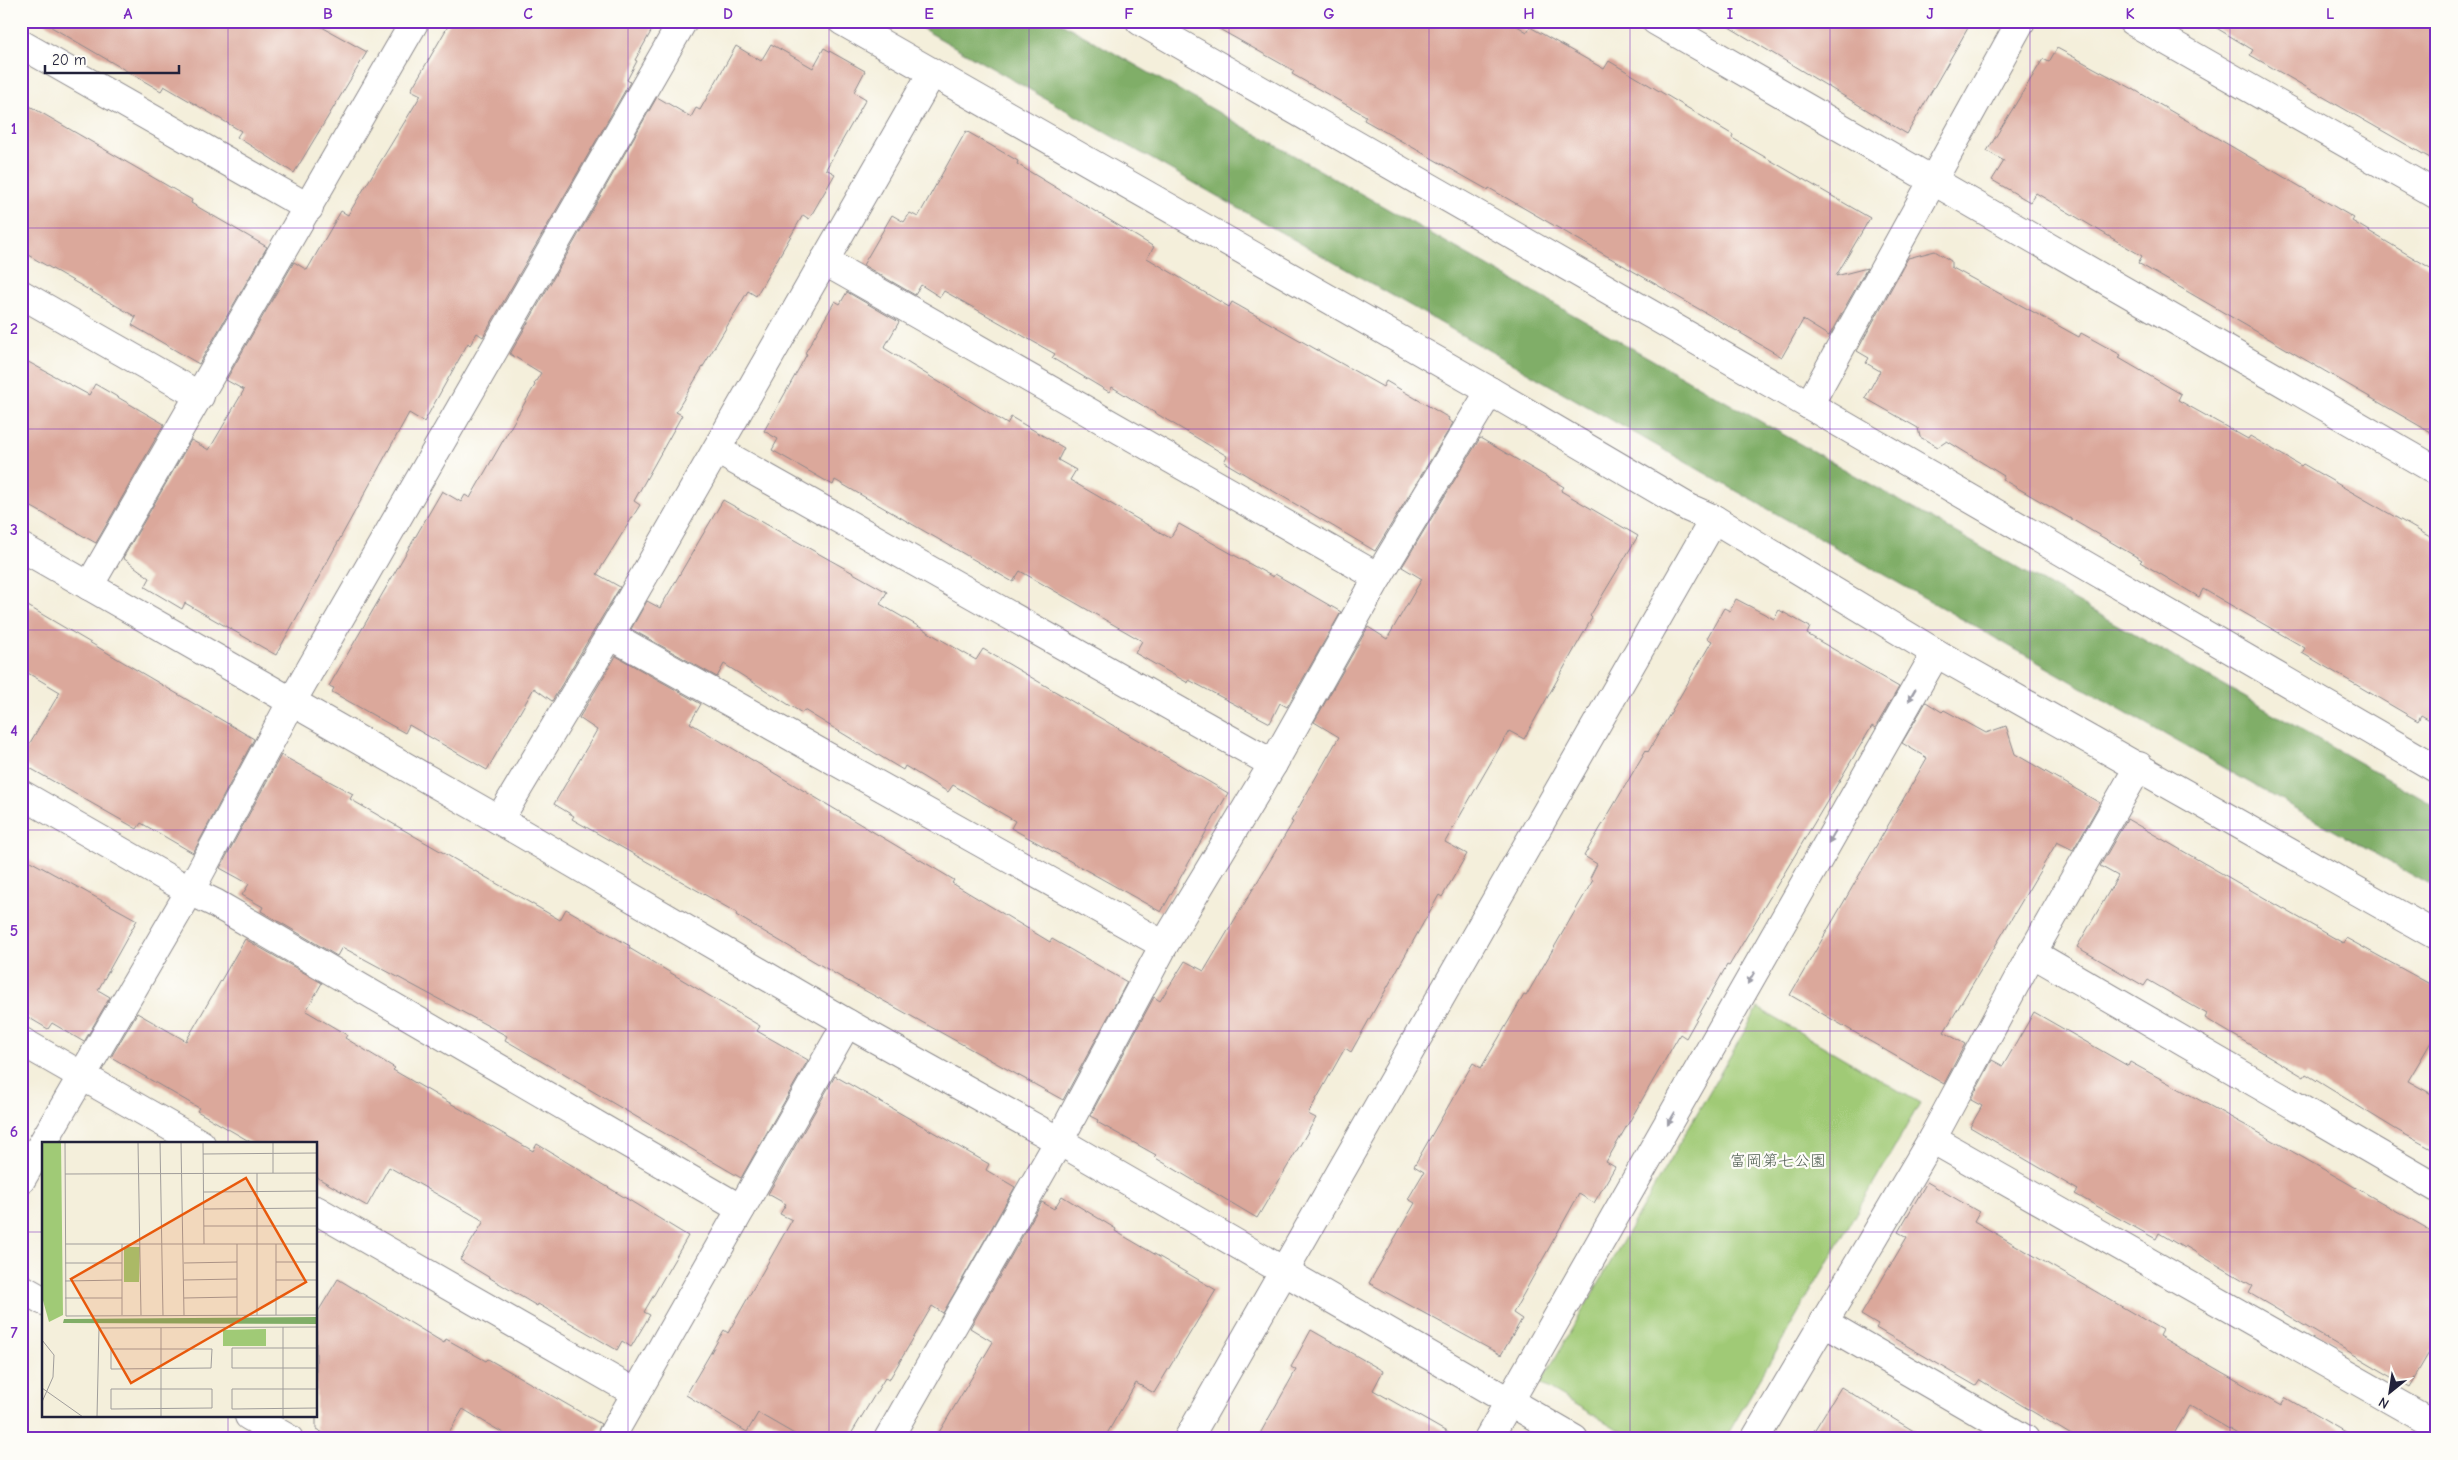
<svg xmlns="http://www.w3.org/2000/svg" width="2458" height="1460" font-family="'Comic Neue','Klee One',sans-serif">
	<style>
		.green { fill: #a0ca76; stroke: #617658 }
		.forest { fill: #80ae67; stroke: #516851 }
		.building { fill: #dba89b }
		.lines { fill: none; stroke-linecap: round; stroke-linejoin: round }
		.minor-casing { stroke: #8b888b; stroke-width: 30 }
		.tertiary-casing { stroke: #8b888b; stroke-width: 30 }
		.minor { stroke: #fff; stroke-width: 28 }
		.tertiary { stroke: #fff; stroke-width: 28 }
		.oneway { fill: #9c9ca7 }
		.grid { fill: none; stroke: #7b2cbf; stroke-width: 1; stroke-opacity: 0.55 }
		.labels { text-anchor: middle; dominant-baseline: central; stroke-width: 4.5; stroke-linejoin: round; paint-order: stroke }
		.park-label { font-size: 16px; fill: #4e5d50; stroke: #fdfcf7 }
		.inset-road { fill: none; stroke: #a09d9b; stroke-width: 1 }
		.view { fill: #e8590c; fill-opacity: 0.15; stroke: #e8590c; stroke-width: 2.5 }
		.inset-edge { fill: none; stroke: #22223b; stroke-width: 2.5 }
		.neatline { fill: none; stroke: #7b2cbf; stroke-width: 2 }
		.grid-label { font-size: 16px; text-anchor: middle; font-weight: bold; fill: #7b2cbf }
	</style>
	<rect width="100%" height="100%" fill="#fdfcf7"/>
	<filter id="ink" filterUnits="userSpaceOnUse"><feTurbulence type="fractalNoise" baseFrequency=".02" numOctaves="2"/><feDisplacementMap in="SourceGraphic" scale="10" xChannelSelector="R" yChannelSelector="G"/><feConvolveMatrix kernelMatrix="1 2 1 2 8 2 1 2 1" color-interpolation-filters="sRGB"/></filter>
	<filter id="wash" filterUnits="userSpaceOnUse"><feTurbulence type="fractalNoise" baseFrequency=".0096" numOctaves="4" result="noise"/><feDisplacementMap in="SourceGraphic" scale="20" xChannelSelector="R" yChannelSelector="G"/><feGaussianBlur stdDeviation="1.12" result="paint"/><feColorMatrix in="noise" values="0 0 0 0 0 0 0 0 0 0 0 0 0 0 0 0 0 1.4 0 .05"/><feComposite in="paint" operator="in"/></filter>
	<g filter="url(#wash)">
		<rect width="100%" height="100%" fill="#f4efdb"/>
		<path class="green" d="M 1758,1008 L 1920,1103 L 1725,1439 L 1635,1439 L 1540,1384 Z"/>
		<path class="forest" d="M 909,21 L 1058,21 L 2437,807 L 2437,889 Z"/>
		<g id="blocks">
			<g class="building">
				<path d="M 41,21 L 311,21 L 367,52 L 294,173 L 237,137 L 241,131 L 164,86 L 161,91 Z"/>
				<path d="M 451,21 L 657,21 L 635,60 L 637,61 L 627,80 L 630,82 L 483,337 L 477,333 L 470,345 L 468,343 L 424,422 L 409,413 L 276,655 L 185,603 L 182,609 L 145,587 L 150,578 L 123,558 L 191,440 L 209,450 L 244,390 L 226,380 L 294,262 L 307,270 L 341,211 L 348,215 L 421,95 L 411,90 Z"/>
				<path d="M 1205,21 L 1509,21 L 1527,32 L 1530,27 L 1604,69 L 1609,61 L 1733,135 L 1732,138 L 1870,218 L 1836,276 L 1867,268 L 1829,336 L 1803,320 L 1782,357 L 1489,188 L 1488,190 L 1364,120 L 1366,116 L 1292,74 L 1294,71 Z"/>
				<path d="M 1719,21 L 1972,21 L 1907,134 Z"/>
				<path d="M 2205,21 L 2437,21 L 2437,162 L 2250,55 L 2253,50 Z"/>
				<path d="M 771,44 L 813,68 L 824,48 L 865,71 L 854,92 L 866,99 L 826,169 L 835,174 L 809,219 L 803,215 L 756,296 L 748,291 L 676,412 L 682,415 L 634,501 L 640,505 L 597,574 L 620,587 L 552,701 L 534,688 L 487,770 L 409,725 L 405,733 L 332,692 L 334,688 L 329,686 L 442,491 L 461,502 L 465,495 L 470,498 L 535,385 L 534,384 L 541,373 L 510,354 L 657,97 L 691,117 L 696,108 L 700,110 L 736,46 L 761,61 Z"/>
				<path d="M 2057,48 L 2133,89 L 2354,218 L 2352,221 L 2437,272 L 2437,436 L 2138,263 L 2142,256 L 2036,193 L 2030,202 L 1992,180 L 2004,161 L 1987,151 L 2043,59 L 2049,62 Z"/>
				<path d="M 21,101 L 192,200 L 191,203 L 267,247 L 199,364 L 132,325 L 136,317 L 21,251 Z"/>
				<path d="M 966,131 L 1018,161 L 1017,164 L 1154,247 L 1147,258 L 1229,307 L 1232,302 L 1383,387 L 1386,381 L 1449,418 L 1448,420 L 1453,423 L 1375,551 L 1224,462 L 1227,456 L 1112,387 L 1109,392 L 1052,358 L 1055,354 L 944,291 L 940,297 L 921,285 L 915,295 L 863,265 L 892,215 L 904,222 L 910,213 L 918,217 Z"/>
				<path d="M 1935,251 L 1951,261 L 1951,267 L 2079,337 L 2081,333 L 2121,355 L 2119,358 L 2181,394 L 2178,400 L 2248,439 L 2250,436 L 2301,466 L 2303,464 L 2437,541 L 2437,724 L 2421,715 L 2418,721 L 2302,653 L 2305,648 L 2203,589 L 2199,597 L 2140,562 L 2142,560 L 2002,479 L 2004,476 L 1947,441 L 1938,447 L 1920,437 L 1918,428 L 1865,398 L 1880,371 L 1866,363 L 1869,358 L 1857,351 L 1908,258 Z"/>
				<path d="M 847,292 L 899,322 L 884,348 L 1007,424 L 1011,417 L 1064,448 L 1058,460 L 1076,470 L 1070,480 L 1170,538 L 1179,524 L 1273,577 L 1275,574 L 1341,612 L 1287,707 L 1280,703 L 1270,723 L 1189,680 L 1188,683 L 1135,653 L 1142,641 L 1020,571 L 1013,582 L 835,480 L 833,485 L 772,450 L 778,439 L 764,431 L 807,354 L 805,353 L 835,301 L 840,304 Z"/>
				<path d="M 21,358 L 89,395 L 95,384 L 164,424 L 96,543 L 21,501 Z"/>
				<path d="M 1480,438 L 1564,487 L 1561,491 L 1638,536 L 1590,616 L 1592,618 L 1524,739 L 1509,731 L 1445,842 L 1467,854 L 1442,897 L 1439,895 L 1351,1052 L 1345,1048 L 1308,1114 L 1316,1118 L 1257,1218 L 1154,1157 L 1156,1155 L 1097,1122 L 1098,1120 L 1090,1116 L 1154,997 L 1160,1001 L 1185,961 L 1204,971 L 1293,822 L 1291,821 L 1339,737 L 1314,722 L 1368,627 L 1387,639 L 1422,579 L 1402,567 Z"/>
				<path d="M 723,500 L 887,592 L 880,604 L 976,660 L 983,649 L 1228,793 L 1161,912 L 1011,828 L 1015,821 L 953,785 L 948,792 L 905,766 L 903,770 L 804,710 L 802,713 L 724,664 L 717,677 L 631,629 L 647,601 L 660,608 Z"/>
				<path d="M 1736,599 L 1774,619 L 1779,610 L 1810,627 L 1807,634 L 1899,687 L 1875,728 L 1872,726 L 1729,966 L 1727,965 L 1686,1038 L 1680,1034 L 1606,1162 L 1615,1167 L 1594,1203 L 1579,1194 L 1513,1313 L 1522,1319 L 1501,1355 L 1369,1283 L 1415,1203 L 1408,1199 L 1424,1172 L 1414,1166 L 1473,1063 L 1481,1068 L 1524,995 L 1526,996 L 1593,880 L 1590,878 L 1597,864 L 1584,856 L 1646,750 L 1648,752 L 1712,641 L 1707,638 L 1724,608 L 1730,611 Z"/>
				<path d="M 21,602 L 254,739 L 193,853 L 141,823 L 137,829 L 21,763 L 21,758 L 60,692 L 21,669 Z"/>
				<path d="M 616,656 L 701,704 L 690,723 L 954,880 L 952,883 L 1050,942 L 1052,939 L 1127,982 L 1063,1100 L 844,979 L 736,915 L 737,913 L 572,819 L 574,816 L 554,804 L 597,730 L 579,718 Z"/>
				<path d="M 1926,702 L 1942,712 L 1944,710 L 1986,733 L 2006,726 L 2015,754 L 2100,803 L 2073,850 L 2057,842 L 1944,1032 L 1965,1044 L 1944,1084 L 1790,995 L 1927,758 L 1902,743 Z"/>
				<path d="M 281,755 L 353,794 L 350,799 L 560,920 L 566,909 L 630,946 L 629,948 L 760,1026 L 757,1031 L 808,1060 L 741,1178 L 505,1040 L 507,1036 L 342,947 L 337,956 L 261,911 L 263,907 L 242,895 L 249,884 L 220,868 Z"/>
				<path d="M 2127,819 L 2343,943 L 2346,938 L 2437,988 L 2437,1032 L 2408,1081 L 2437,1097 L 2437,1152 L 2397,1130 L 2306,1074 L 2304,1077 L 2205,1018 L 2207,1014 L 2148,980 L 2144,986 L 2077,947 L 2118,876 L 2100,866 Z"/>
				<path d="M 21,856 L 137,920 L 98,990 L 110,997 L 84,1042 L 52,1023 L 48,1029 L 21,1013 Z"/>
				<path d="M 245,939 L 322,983 L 306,1011 L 347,1035 L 345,1038 L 395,1068 L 393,1070 L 533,1151 L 537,1144 L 688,1236 L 644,1312 L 650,1315 L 631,1347 L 622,1341 L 617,1350 L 538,1304 L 537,1306 L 460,1260 L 484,1221 L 389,1167 L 367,1206 L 316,1177 L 316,1144 L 254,1144 L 197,1111 L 199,1108 L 111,1057 L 137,1013 L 186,1041 Z"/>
				<path d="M 2034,1012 L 2128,1066 L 2130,1062 L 2265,1136 L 2437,1234 L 2437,1339 L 2409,1387 L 2249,1293 L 2253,1286 L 2185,1246 L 2184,1248 L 2159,1233 L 2156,1239 L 2075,1194 L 2078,1190 L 1970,1127 L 1982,1106 L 1971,1100 L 1992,1060 L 2003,1066 Z"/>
				<path d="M 835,1076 L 989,1164 L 986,1170 L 1015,1187 L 943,1313 L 932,1306 L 889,1380 L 885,1378 L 848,1439 L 803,1439 L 758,1413 L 747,1432 L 686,1395 L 724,1330 L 728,1333 L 792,1220 L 780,1214 L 786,1204 L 768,1194 Z"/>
				<path d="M 1927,1182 L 1979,1212 L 1974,1221 L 2162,1330 L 2159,1336 L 2281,1406 L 2286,1398 L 2357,1439 L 2246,1439 L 2190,1406 L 2171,1439 L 2078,1439 L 1980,1380 L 1976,1386 L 1876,1328 L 1878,1325 L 1861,1315 L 1907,1237 L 1898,1232 Z"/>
				<path d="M 1062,1196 L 1116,1229 L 1115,1231 L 1216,1290 L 1154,1393 L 1136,1383 L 1104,1439 L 935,1439 L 993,1342 L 970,1328 L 1042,1202 L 1054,1209 Z"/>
				<path d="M 338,1279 L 444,1343 L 446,1339 L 486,1361 L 488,1359 L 601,1424 L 594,1439 L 513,1439 L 463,1409 L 445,1439 L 334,1439 L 316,1429 L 316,1315 Z"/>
				<path d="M 1311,1330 L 1383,1371 L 1373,1390 L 1459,1439 L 1257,1439 L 1296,1370 L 1291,1367 Z"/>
				<path d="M 1841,1387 L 1927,1439 L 1809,1439 Z"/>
			</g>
		</g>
	</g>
	<g filter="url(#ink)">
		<use href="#blocks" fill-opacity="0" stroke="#8b888b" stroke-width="1"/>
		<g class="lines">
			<g class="minor-casing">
				<g id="minor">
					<path d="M 842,21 L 1490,391 L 1689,508 L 1714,519 L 1936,653 L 2437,936"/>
					<path d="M 1140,21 L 1809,405 L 2437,769"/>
					<path d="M 1656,21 L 2437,471"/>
					<path d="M 2132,21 L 2437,195"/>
					<path d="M 21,44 L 309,208"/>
					<path d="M 824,261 L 1378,577"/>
					<path d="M 21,294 L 200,396"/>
					<path d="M 1809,405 L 2021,21"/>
					<path d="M 717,450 L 1273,764"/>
					<path d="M 21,547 L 499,820 L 847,1023 L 1059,1141 L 1574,1439"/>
					<path d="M 89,586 L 415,21"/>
					<path d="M 610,635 L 1164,945"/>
					<path d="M 21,794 L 190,891 L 215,903 L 741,1209"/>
					<path d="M 499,820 L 610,635 L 932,73"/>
					<path d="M 2032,953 L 2437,1188"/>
					<path d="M 21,1041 L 201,1144"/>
					<path d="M 1932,1139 L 2437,1426"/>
					<path d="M 21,1180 L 190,891 L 291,703 L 683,21"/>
					<path d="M 316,1210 L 636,1393"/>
					<path d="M 21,1288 L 44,1301"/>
					<path d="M 1823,1322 L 2025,1439"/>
					<path d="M 249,1416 L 289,1439"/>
					<path d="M 610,1439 L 847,1023"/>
					<path d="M 888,1439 L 1059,1141 L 1164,945 L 1273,764 L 1378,577 L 1490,391"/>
					<path d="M 1488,1439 L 1936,653"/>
					<path d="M 1755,1439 L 1932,1139 L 2032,953 L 2139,766"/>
				</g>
			</g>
			<g class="tertiary-casing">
				<path id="tertiary" d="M 1188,1439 L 1714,519"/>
			</g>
			<use href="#minor" class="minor"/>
			<use href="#tertiary" class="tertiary"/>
		</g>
		<defs><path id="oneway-solid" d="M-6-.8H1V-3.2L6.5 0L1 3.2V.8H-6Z" transform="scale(1.25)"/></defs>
		<g class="oneway">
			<use href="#oneway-solid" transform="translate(1912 695) rotate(120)"/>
			<use href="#oneway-solid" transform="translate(1832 837) rotate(120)"/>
			<use href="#oneway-solid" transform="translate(1751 978) rotate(120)"/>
			<use href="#oneway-solid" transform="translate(1671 1119) rotate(120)"/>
		</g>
	</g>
	<path class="grid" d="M 228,21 L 228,1144M 428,21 L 428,1439M 628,21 L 628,1439M 829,21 L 829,1439M 1029,21 L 1029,1439M 1229,21 L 1229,1439M 1429,21 L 1429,1439M 1630,21 L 1630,1439M 1830,21 L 1830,1439M 2030,21 L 2030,1439M 2230,21 L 2230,1439M 21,228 L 2437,228M 21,429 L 2437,429M 21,630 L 2437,630M 21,830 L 2437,830M 21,1031 L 2437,1031M 21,1232 L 44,1232M 316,1232 L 2437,1232M 228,1416 L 228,1439"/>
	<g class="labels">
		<g class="park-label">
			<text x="1778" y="1161">富岡第七公園</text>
		</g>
	</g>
	<g transform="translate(42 1142)">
		<rect width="275" height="275" fill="#f4efdb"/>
		<path d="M 0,0 L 19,0 L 21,173 L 7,180 L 0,155 ZM 82,105 L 98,105 L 97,140 L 82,140 ZM 224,187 L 224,204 L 181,204 L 181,188 Z" fill="#a0ca76"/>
		<path d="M 275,175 L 275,182 L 21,181 L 22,177 Z" fill="#80ae67"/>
		<path class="inset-road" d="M 23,0 L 24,174 L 275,173M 96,0 L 99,173M 118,0 L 121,174M 139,0 L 142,173M 161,0 L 162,102M 231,0 L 231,31M 161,12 L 275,11M 215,31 L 215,173M 23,32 L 275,31M 162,50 L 275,49M 162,67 L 275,66M 162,84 L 275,84M 23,102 L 275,102M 80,102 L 80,173M 234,102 L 234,173M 234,120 L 275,120M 23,121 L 80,121M 142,121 L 195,120M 142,138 L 195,137M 234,138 L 275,138M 23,139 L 80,138M 234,155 L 275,155M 23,156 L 80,156M 142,156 L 195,155M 195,173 L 195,102M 241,185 L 241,275M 119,186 L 119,275M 0,198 L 12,213 L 11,235 L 0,260M 275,206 L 190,206 L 190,226 L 275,226M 69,207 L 170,207 L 169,226 L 69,227 ZM 0,246 L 41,275M 69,247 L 170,247 L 170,266 L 69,267 ZM 275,247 L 190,247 L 190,267 L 275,266M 55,275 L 57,186 L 275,185"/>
		<path class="view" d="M 204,36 L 264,140 L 89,241 L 29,137 Z"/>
		<rect width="275" height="275" class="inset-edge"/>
	</g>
	<rect width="2458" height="1460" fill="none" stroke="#fdfcf7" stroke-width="55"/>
	<g transform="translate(2390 1392) rotate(210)" stroke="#fdfcf7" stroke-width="4" paint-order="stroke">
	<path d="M0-4L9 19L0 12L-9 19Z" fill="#22223b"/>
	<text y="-8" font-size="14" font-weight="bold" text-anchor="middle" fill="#22223b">N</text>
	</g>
	<path d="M45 65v8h134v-8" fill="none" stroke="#22223b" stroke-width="2.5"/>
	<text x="52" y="65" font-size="15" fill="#22223b" stroke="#fdfcf7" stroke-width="4" paint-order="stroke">20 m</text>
	<rect x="28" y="28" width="2402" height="1404" class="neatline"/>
	<g class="grid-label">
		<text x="128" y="19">A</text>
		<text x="328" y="19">B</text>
		<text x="528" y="19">C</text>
		<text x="728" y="19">D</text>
		<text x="929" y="19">E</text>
		<text x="1129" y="19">F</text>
		<text x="1329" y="19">G</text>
		<text x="1529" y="19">H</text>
		<text x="1730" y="19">I</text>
		<text x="1930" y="19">J</text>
		<text x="2130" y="19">K</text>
		<text x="2330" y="19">L</text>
		<text x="14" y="134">1</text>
		<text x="14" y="334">2</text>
		<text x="14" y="535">3</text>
		<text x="14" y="736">4</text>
		<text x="14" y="936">5</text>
		<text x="14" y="1137">6</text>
		<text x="14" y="1338">7</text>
	</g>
</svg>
